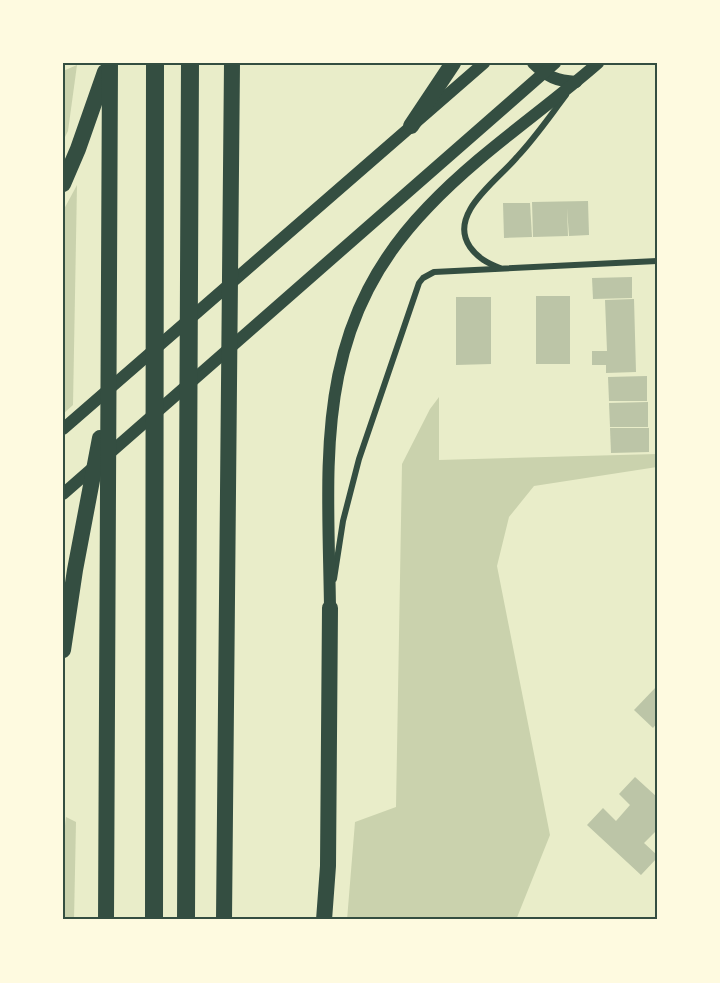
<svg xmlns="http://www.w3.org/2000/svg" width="720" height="983" font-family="'DejaVu Sans',sans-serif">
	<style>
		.green { fill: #cad2ad }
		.building { fill: #bcc5a7 }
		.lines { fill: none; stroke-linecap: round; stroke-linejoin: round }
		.minor { stroke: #344e41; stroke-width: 6 }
		.secondary { stroke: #344e41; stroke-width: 12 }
		.trunk { stroke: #344e41; stroke-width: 16 }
		.motorway { stroke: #344e41; stroke-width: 18 }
		.neatline { fill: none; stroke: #344e41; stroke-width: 2 }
	</style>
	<rect width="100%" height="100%" fill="#e9edc9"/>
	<g class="green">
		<path d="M 77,65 L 68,131 L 63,141 L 63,71 Z"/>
		<path d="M 77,185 L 73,405 L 63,414 L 63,211 Z"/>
		<path d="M 439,397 L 439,460 L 657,454 L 657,467 L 534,486 L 509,517 L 497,566 L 550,835 L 516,920 L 347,920 L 355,822 L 396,807 L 402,464 L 430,409 Z"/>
		<path d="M 66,817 L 76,822 L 74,920 L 63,920 L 63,842 Z"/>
	</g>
	<g class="building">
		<path d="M 588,201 L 589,235 L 569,236 L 567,208 L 568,236 L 533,237 L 532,202 Z"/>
		<path d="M 503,203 L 530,203 L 532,237 L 504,238 Z"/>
		<path d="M 632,277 L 632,298 L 593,299 L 592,278 Z"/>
		<rect x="536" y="296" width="34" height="68"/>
		<path d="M 456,297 L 491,297 L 491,364 L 456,365 Z"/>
		<path d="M 634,299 L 636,372 L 606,373 L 606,365 L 592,365 L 592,351 L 607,351 L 605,300 Z"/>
		<path d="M 647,376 L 647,401 L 609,401 L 608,377 Z"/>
		<path d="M 648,402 L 648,427 L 610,427 L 609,403 Z"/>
		<path d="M 610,428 L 649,428 L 649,452 L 611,453 Z"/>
		<path d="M 657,686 L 657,723 L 653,728 L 634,710 Z"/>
		<path d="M 635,777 L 657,797 L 657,830 L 644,843 L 657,855 L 657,858 L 641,875 L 587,825 L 603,808 L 616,821 L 630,805 L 619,794 Z"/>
	</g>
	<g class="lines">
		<g class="minor">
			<path d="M 500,268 C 487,263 478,258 470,247 C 447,214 498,180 517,157 C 535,138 550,116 566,95"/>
			<path d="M 334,579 L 343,521 L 359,459 L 419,283 L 423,278 L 434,272 L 657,261"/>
		</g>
		<g class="secondary">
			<path d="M 533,63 C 547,77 557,81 576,82"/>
			<path d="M 63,429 L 484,63"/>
			<path d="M 63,494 L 555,63"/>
			<path d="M 330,608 C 328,455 312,327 428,207 C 479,153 542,112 598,63"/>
		</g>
		<g class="trunk">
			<path d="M 411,126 L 453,63"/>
			<path d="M 63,184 L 78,149 L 105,72"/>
			<path d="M 63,650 L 75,570 L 100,438"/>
			<path d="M 106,920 L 110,63"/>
			<path d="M 224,920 L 232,63"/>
			<path d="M 324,920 L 328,866 L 330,608"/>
		</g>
		<g class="motorway">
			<path d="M 154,920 L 155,63"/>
			<path d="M 186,920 L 190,63"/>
		</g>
	</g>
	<rect width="720" height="983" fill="none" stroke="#fefae0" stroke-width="129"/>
	<rect x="64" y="64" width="592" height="854" class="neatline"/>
</svg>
